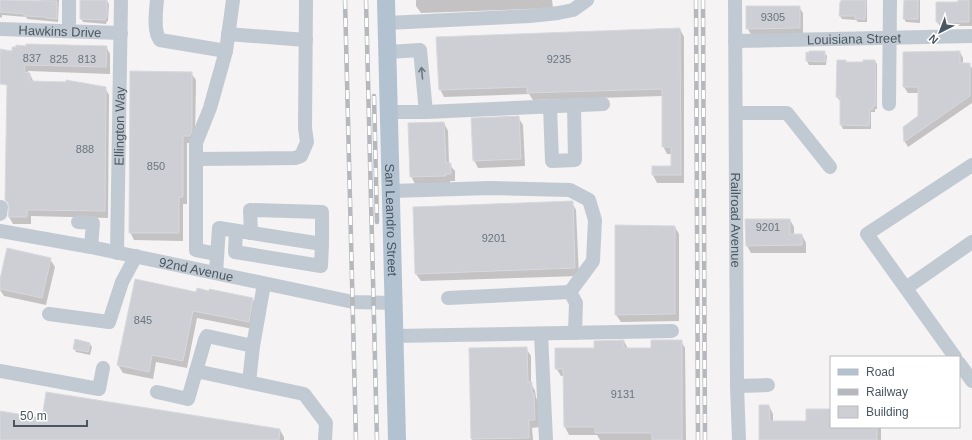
<svg xmlns="http://www.w3.org/2000/svg" width="972" height="440" font-family="Arial,sans-serif">
	<style>
		.shadow { fill: #0003 }
		.building { fill: #cdcfd5; stroke: #d7d9de }
		.lines { fill: none; stroke-linecap: round; stroke-linejoin: round }
		.minor { stroke: #c1cad2; stroke-width: 14 }
		.major { stroke: #b3c2d1; stroke-width: 18 }
		.rail-casing { stroke: #b5b8bd; stroke-width: 4.5 }
		.rail { stroke: #fff; stroke-width: 3; stroke-dasharray: 9; stroke-linecap: butt }
		.oneway { stroke: #6e7983 }
		.labels { text-anchor: middle; dominant-baseline: central; stroke-width: 3; stroke-linejoin: round; paint-order: stroke }
		.number-label { font-size: 11px; fill: #6b747e }
		.street-label { font-size: 13px; fill: #4a5661; stroke: #fff }
	</style>
	<rect width="100%" height="100%" fill="#f5f3f3"/>
	<g class="shadow">
		<path d="M 0,0 L 12,0 L 11,2 L 41,2 L 41,0 L 59,0 L 58,22 L 27,19 L 26,17 L 2,15 L 2,18 L 0,17 Z"/>
		<path d="M 81,0 L 107,1 L 109,4 L 108,21 L 107,21 L 106,24 L 83,22 L 81,18 Z"/>
		<path d="M 416,0 L 552,0 L 553,8 L 421,13 L 416,6 Z"/>
		<path d="M 842,0 L 867,0 L 867,22 L 858,22 L 856,20 L 842,19 L 840,16 Z"/>
		<path d="M 905,0 L 920,0 L 920,23 L 906,22 L 904,19 Z"/>
		<path d="M 959,0 L 972,0 L 972,26 L 940,26 L 937,22 L 959,3 Z"/>
		<path d="M 799,7 L 803,13 L 803,34 L 751,34 L 747,28 Z"/>
		<path d="M 680,29 L 684,37 L 684,183 L 657,183 L 653,175 L 653,167 L 672,167 L 672,154 L 667,154 L 663,146 L 663,96 L 533,100 L 529,94 L 444,97 L 440,89 Z"/>
		<path d="M 106,46 L 110,54 L 110,74 L 28,71 L 28,73 L 30,74 L 34,83 L 105,88 L 109,95 L 108,218 L 31,216 L 31,224 L 13,224 L 9,217 L 10,208 L 9,68 L 0,67 L 0,50 L 13,52 Z"/>
		<path d="M 824,52 L 827,56 L 826,65 L 809,65 L 807,61 L 807,53 Z"/>
		<path d="M 960,52 L 963,58 L 963,64 L 969,64 L 972,68 L 972,103 L 908,147 L 905,142 L 904,128 L 919,117 L 919,93 L 908,93 L 904,87 Z"/>
		<path d="M 875,61 L 877,64 L 877,109 L 875,109 L 875,112 L 871,112 L 871,129 L 843,129 L 841,125 L 841,100 L 839,100 L 837,97 L 846,63 L 864,63 Z"/>
		<path d="M 191,73 L 196,80 L 195,139 L 194,143 L 187,143 L 187,204 L 183,204 L 183,241 L 134,240 L 130,232 Z"/>
		<path d="M 518,117 L 523,125 L 525,166 L 478,168 L 474,160 Z"/>
		<path d="M 444,123 L 448,131 L 449,164 L 455,171 L 455,181 L 450,181 L 450,183 L 415,184 L 411,176 Z"/>
		<path d="M 572,202 L 576,210 L 579,276 L 421,281 L 416,274 Z"/>
		<path d="M 790,220 L 794,227 L 794,235 L 802,235 L 806,243 L 806,253 L 751,253 L 747,246 Z"/>
		<path d="M 675,227 L 679,234 L 679,321 L 621,322 L 616,315 Z"/>
		<path d="M 50,259 L 55,267 L 46,305 L 4,296 L 0,290 L 0,284 Z"/>
		<path d="M 197,293 L 252,298 L 257,306 L 253,329 L 197,318 L 187,368 L 156,362 L 153,379 L 123,373 L 118,365 Z"/>
		<path d="M 624,341 L 628,349 L 652,349 L 681,341 L 685,348 L 686,440 L 600,440 L 597,435 L 569,435 L 565,427 L 564,376 L 561,376 L 556,368 L 595,349 Z"/>
		<path d="M 90,344 L 92,347 L 90,355 L 76,352 L 74,348 Z"/>
		<path d="M 526,348 L 531,356 L 531,383 L 535,391 L 536,397 L 538,402 L 539,427 L 532,428 L 533,440 L 472,440 L 470,349 Z"/>
		<path d="M 769,406 L 773,414 L 773,422 L 807,422 L 831,410 L 831,427 L 881,427 L 881,440 L 760,440 Z"/>
		<path d="M 0,412 L 43,419 L 280,430 L 284,437 L 284,440 L 0,440 Z"/>
	</g>
	<g class="building">
		<path d="M 0,0 L 57,1 L 57,19 L 46,18 L 46,17 L 24,16 L 24,14 L 0,12 Z"/>
		<path d="M 80,0 L 107,0 L 107,17 L 105,18 L 105,20 L 80,19 Z"/>
		<path d="M 841,0 L 866,0 L 865,19 L 855,19 L 855,16 L 839,16 L 840,2 L 841,2 Z"/>
		<path d="M 904,0 L 918,0 L 918,19 L 903,19 Z"/>
		<path d="M 958,0 L 969,0 L 969,22 L 936,22 L 936,2 L 958,2 Z"/>
		<path d="M 746,6 L 800,6 L 800,28 L 746,29 Z"/>
		<path d="M 680,28 L 681,175 L 652,175 L 652,166 L 671,166 L 671,147 L 662,147 L 662,89 L 527,93 L 527,87 L 439,90 L 436,37 Z"/>
		<path d="M 26,44 L 107,46 L 106,67 L 25,65 L 24,72 L 30,73 L 30,81 L 66,82 L 66,80 L 106,87 L 105,211 L 27,210 L 27,217 L 8,217 L 9,208 L 8,203 L 5,200 L 7,85 L 0,84 L 0,49 L 12,51 L 12,47 L 16,47 L 16,45 L 26,46 Z"/>
		<path d="M 809,51 L 825,51 L 825,62 L 806,61 L 806,52 L 809,53 Z"/>
		<path d="M 960,51 L 960,63 L 970,63 L 970,96 L 904,142 L 903,127 L 918,116 L 918,87 L 903,87 L 903,52 Z"/>
		<path d="M 837,60 L 846,60 L 846,62 L 863,62 L 863,60 L 875,60 L 876,106 L 873,105 L 873,109 L 870,109 L 869,126 L 840,125 L 840,97 L 836,97 Z"/>
		<path d="M 130,71 L 192,72 L 192,131 L 190,136 L 183,136 L 183,197 L 179,197 L 179,233 L 129,233 Z"/>
		<path d="M 519,116 L 521,159 L 473,161 L 471,118 Z"/>
		<path d="M 444,122 L 446,163 L 451,163 L 451,174 L 446,174 L 446,176 L 410,177 L 408,123 Z"/>
		<path d="M 573,201 L 575,268 L 415,274 L 413,207 Z"/>
		<path d="M 745,219 L 790,219 L 790,234 L 802,234 L 802,245 L 746,246 Z"/>
		<path d="M 615,225 L 675,226 L 675,314 L 615,315 Z"/>
		<path d="M 7,248 L 51,258 L 42,298 L 0,289 L 0,279 Z"/>
		<path d="M 135,279 L 196,292 L 197,288 L 209,291 L 209,289 L 253,298 L 249,322 L 193,311 L 183,361 L 152,355 L 149,372 L 117,365 Z"/>
		<path d="M 75,339 L 90,343 L 88,352 L 73,349 Z"/>
		<path d="M 624,340 L 624,348 L 651,348 L 651,340 L 682,340 L 682,440 L 652,440 L 652,433 L 595,433 L 595,427 L 564,427 L 563,369 L 555,369 L 555,348 L 594,348 L 594,341 Z"/>
		<path d="M 527,347 L 528,382 L 532,382 L 532,393 L 534,393 L 535,420 L 529,420 L 529,438 L 471,439 L 469,348 Z"/>
		<path d="M 46,392 L 280,429 L 279,440 L 0,440 L 0,411 L 42,418 Z"/>
		<path d="M 759,405 L 769,405 L 770,421 L 806,421 L 806,409 L 831,409 L 831,427 L 877,427 L 877,440 L 759,440 Z"/>
	</g>
	<g class="lines">
		<g class="minor">
			<path d="M 157,0 C 156,11 153,31 160,40 L 226,51"/>
			<path id="s1" d="M 735,0 L 737,386 L 739,440"/>
			<path d="M 387,23 L 530,16 L 558,13 L 573,10 L 587,0"/>
			<path id="s2" d="M 0,29 L 121,33"/>
			<path d="M 69,31 L 69,0"/>
			<path d="M 228,34 L 306,40"/>
			<path id="s3" d="M 735,41 L 972,36"/>
			<path d="M 388,52 L 420,50 L 426,112"/>
			<path d="M 889,104 L 890,0"/>
			<path d="M 550,106 L 552,161 L 575,160 L 574,106"/>
			<path d="M 389,112 L 426,112 L 603,104"/>
			<path d="M 736,113 L 787,113 L 830,167"/>
			<path d="M 196,159 L 295,158 L 301,156 L 307,142 L 305,128 L 306,0"/>
			<path d="M 391,191 L 491,188 L 570,190 L 589,200 L 595,220 L 593,261 L 570,292"/>
			<path d="M 0,207 L 1,207 L 0,214"/>
			<path d="M 78,222 L 93,223 L 91,247"/>
			<path id="s4" d="M 0,231 L 91,247 L 353,302 L 393,303"/>
			<path d="M 251,233 L 250,210 L 322,212 L 322,244"/>
			<path id="s5" d="M 117,253 L 121,0"/>
			<path d="M 217,254 L 196,250 L 196,143 L 210,108 L 226,51 L 233,0"/>
			<path d="M 216,273 L 219,228 C 253,233 288,239 322,244 L 321,266 L 235,252 L 236,231"/>
			<path d="M 906,288 L 972,242"/>
			<path d="M 448,298 L 570,292 L 576,303 L 575,333"/>
			<path d="M 49,314 L 109,322 L 122,282 L 136,256"/>
			<path d="M 541,334 L 546,440"/>
			<path d="M 394,336 L 672,331"/>
			<path d="M 955,357 L 867,234 L 972,165"/>
			<path d="M 959,363 L 972,381"/>
			<path d="M 0,371 L 99,389 L 103,368"/>
			<path d="M 196,371 L 304,394 L 326,423 L 325,440"/>
			<path d="M 249,382 L 253,346"/>
			<path d="M 737,386 L 768,385"/>
			<path d="M 157,392 L 188,399 L 205,340 L 207,336 L 253,346 L 264,284"/>
		</g>
		<path class="major" id="s6" d="M 386,0 L 397,440"/>
		<g class="rail-casing">
			<g id="rail">
				<path d="M 345,0 L 356,440"/>
				<path d="M 366,0 L 377,440"/>
				<path d="M 696,0 L 698,440"/>
				<path d="M 703,0 L 705,440"/>
				<path d="M 374,96 L 377,222"/>
			</g>
		</g>
		<use href="#rail" class="rail"/>
	</g>
	<defs><path id="oneway-shaft" d="M-6 0H5M1.5-3L5.5 0L1.5 3" fill="none" stroke-width="1.6" stroke-linecap="round" stroke-linejoin="round"/></defs>
	<use class="oneway" href="#oneway-shaft" transform="translate(422 73) rotate(-95)"/>
	<g class="labels">
		<g class="number-label">
			<text x="773" y="17">9305</text>
			<text x="32" y="58">837</text>
			<text x="59" y="59">825</text>
			<text x="87" y="59">813</text>
			<text x="559" y="59">9235</text>
			<text x="85" y="149">888</text>
			<text x="156" y="166">850</text>
			<text x="768" y="227">9201</text>
			<text x="494" y="238">9201</text>
			<text x="143" y="320">845</text>
			<text x="623" y="394">9131</text>
		</g>
		<g class="street-label">
			<text stroke="none"><textPath href="#s2" startOffset="60">Hawkins Drive</textPath></text>
			<text stroke="none"><textPath href="#s3" startOffset="119">Louisiana Street</textPath></text>
			<text stroke="none"><textPath href="#s5" startOffset="127">Ellington Way</textPath></text>
			<text stroke="none"><textPath href="#s6" startOffset="220">San Leandro Street</textPath></text>
			<text stroke="none"><textPath href="#s1" startOffset="220">Railroad Avenue</textPath></text>
			<text stroke="none"><textPath href="#s4" startOffset="200">92nd Avenue</textPath></text>
		</g>
	</g>
	<rect x="830" y="356" width="130" height="72" fill="#ffffff" stroke="#b7bbc0"/>
	<rect x="838" y="369" width="20" height="6" fill="#b3c2d1" stroke="#b7bbc0"/>
	<text x="866" y="376" font-size="12" fill="#4a5661">Road</text>
	<rect x="838" y="389" width="20" height="6" fill="#b5b8bd" stroke="#b7bbc0"/>
	<text x="866" y="396" font-size="12" fill="#4a5661">Railway</text>
	<rect x="838" y="406" width="20" height="12" fill="#cdcfd5" stroke="#b7bbc0"/>
	<text x="866" y="416" font-size="12" fill="#4a5661">Building</text>
	<g transform="translate(940 32) rotate(222)" stroke="#ffffff" stroke-width="3" paint-order="stroke">
	<path d="M0-3L7 15L0 10L-7 15Z" fill="#4a5661"/>
	<text y="-6" font-size="11" font-weight="bold" text-anchor="middle" fill="#4a5661">N</text>
	</g>
	<path d="M14 420v6h73v-6" fill="none" stroke="#4a5661" stroke-width="2"/>
	<text x="20" y="420" font-size="12" fill="#4a5661" stroke="#ffffff" stroke-width="3" paint-order="stroke">50 m</text>
</svg>
